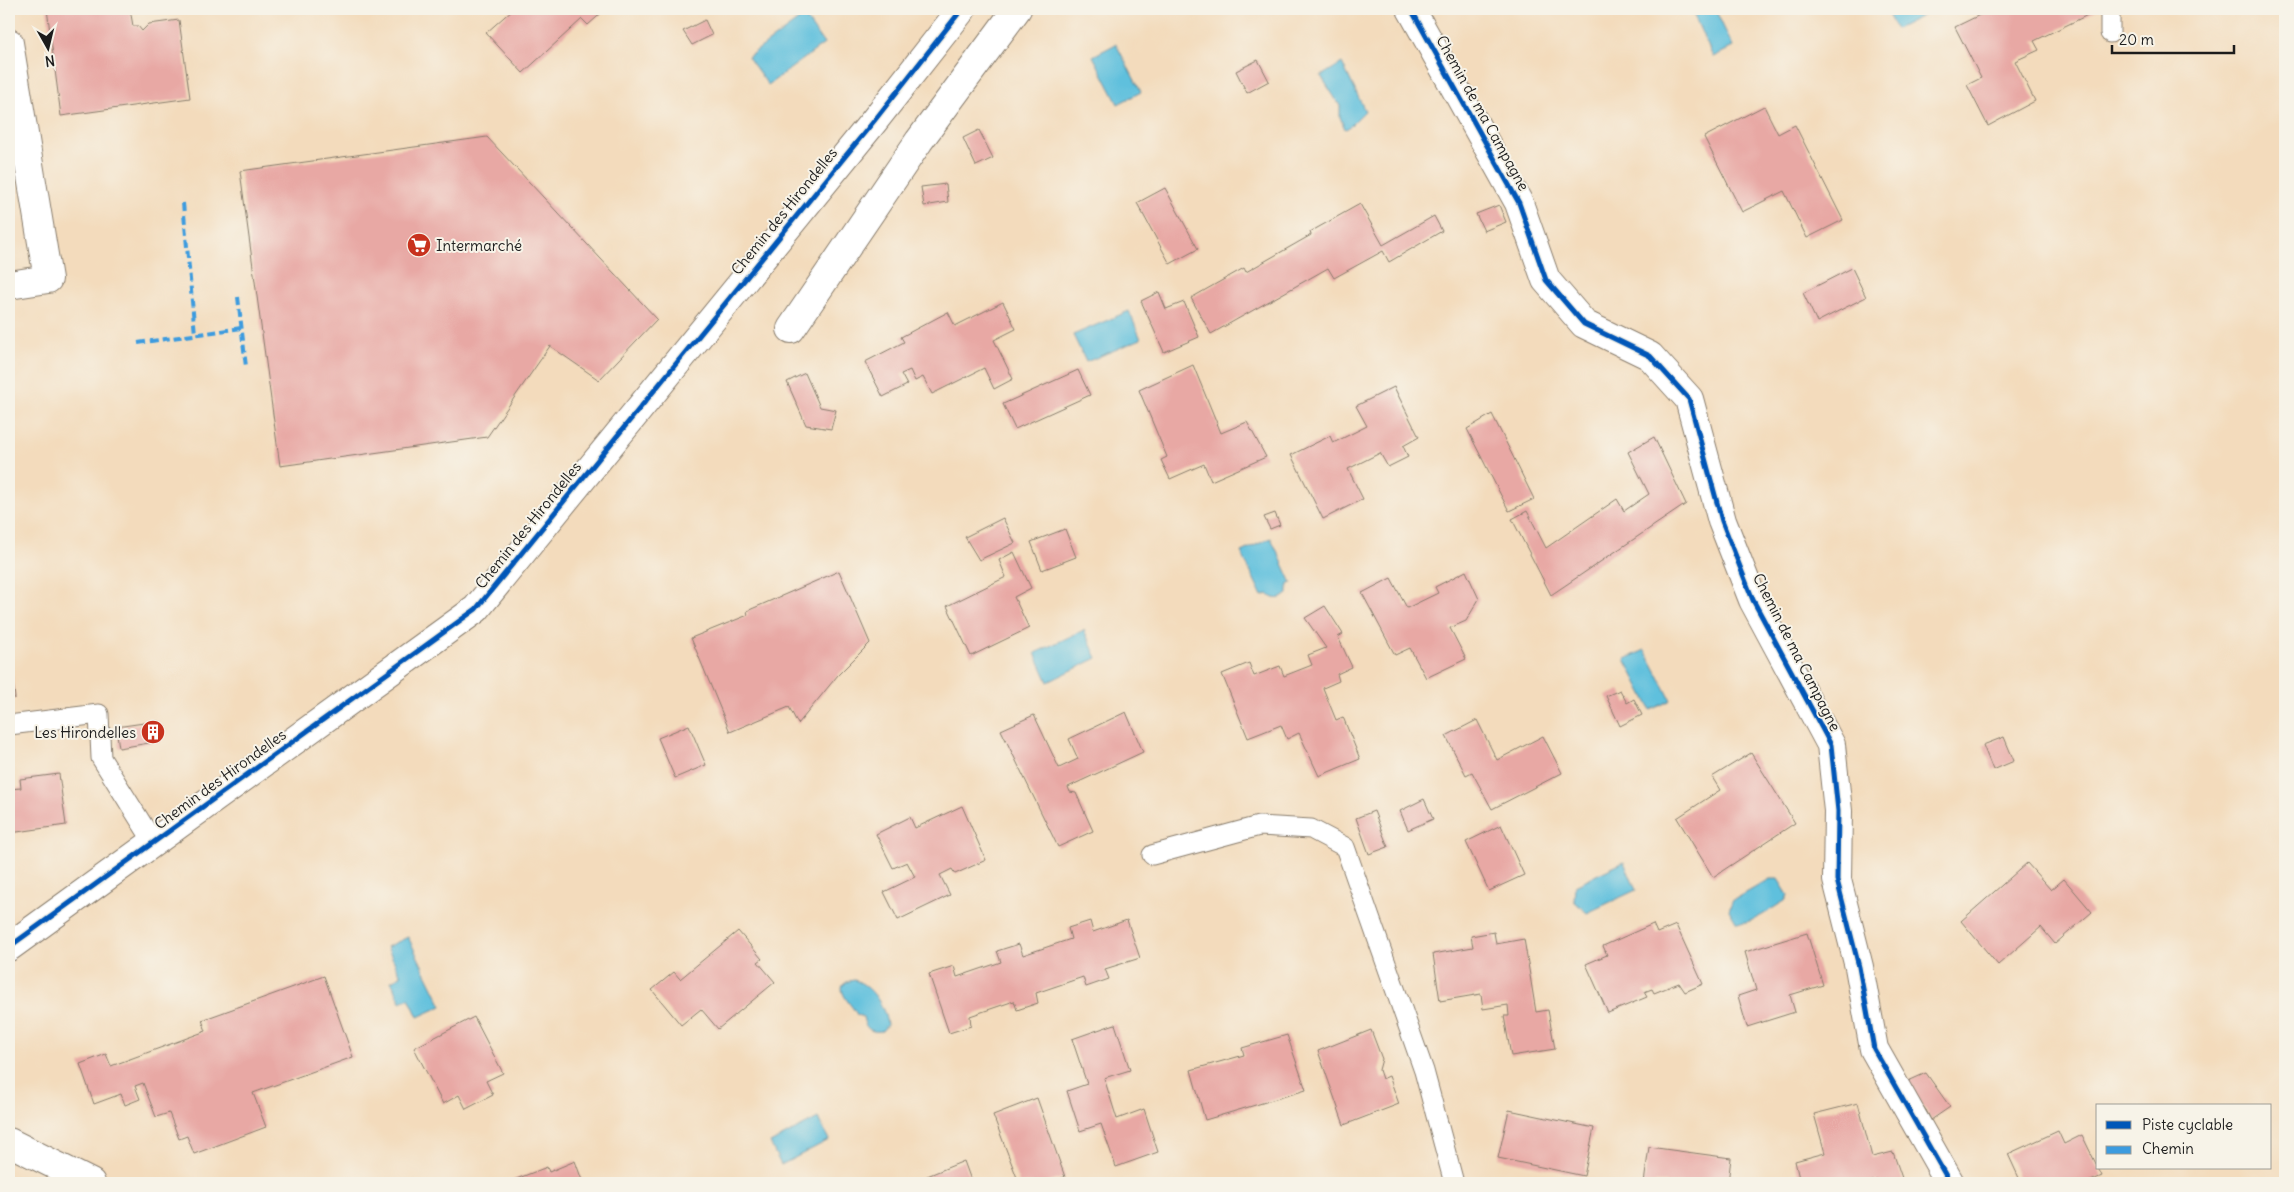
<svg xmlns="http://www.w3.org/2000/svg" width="2294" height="1192" font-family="Delius,sans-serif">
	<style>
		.water { fill: #5fc0dd; stroke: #3e6e7c }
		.building { fill: #e8a8a4 }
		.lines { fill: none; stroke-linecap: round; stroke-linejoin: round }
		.service-casing { stroke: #887c6c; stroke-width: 21 }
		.minor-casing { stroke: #887c6c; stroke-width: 30 }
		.tertiary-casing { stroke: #887c6c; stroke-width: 30 }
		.service { stroke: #fff; stroke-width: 19 }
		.minor { stroke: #fff; stroke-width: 28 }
		.tertiary { stroke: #fff; stroke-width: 28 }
		.quiet { stroke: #3c9bdf; stroke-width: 4; stroke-dasharray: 8 4; stroke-linecap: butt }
		.cycleway-casing { stroke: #f7f3e8; stroke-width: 8 }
		.cycleway { stroke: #0057b8; stroke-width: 5 }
		.labels { text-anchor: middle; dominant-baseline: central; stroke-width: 4; stroke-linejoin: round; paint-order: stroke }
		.street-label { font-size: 15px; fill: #1c1c1c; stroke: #f7f3e8 }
		.poi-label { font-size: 15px; fill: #1c1c1c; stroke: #f7f3e8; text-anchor: start }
	</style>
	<rect width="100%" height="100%" fill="#f7f3e8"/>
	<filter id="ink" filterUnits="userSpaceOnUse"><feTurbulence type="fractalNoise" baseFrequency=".02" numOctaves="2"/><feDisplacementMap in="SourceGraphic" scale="10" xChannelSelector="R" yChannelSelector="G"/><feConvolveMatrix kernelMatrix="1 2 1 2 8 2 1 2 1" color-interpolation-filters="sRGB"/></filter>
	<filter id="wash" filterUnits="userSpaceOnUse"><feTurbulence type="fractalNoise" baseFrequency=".0096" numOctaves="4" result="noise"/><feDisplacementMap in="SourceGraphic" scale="20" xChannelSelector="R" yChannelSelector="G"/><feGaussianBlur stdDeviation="1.12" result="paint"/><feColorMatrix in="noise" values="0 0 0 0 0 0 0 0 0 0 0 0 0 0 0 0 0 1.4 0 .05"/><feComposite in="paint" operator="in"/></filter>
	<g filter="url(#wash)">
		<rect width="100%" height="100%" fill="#f3dbbc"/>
		<g class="water">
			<path d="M 1691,9 L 1715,9 L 1733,47 L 1713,57 Z"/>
			<path d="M 1885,9 L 1923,9 L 1926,14 L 1896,29 Z"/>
			<path d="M 804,16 L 824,44 L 768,85 L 748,57 Z"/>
			<path d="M 1116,44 L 1141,92 L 1118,104 L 1093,56 Z"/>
			<path d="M 1342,63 L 1365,111 L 1348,128 L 1345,129 L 1340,117 L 1340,106 L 1321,76 Z"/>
			<path d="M 1129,311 L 1141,339 L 1086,362 L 1073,335 Z"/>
			<path d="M 1271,538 L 1292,583 L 1288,585 L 1288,594 C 1281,599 1274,601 1268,594 L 1262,596 L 1241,552 Z"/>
			<path d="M 1084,630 L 1097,658 L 1048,682 L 1035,653 Z"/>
			<path d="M 1645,650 L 1671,700 L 1651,710 L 1625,659 Z"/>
			<path d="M 1624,862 L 1636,890 L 1587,913 L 1574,901 L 1575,885 Z"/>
			<path d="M 1770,879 L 1778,879 L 1788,895 L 1785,901 C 1771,908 1752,926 1736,922 L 1729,910 L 1732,901 Z"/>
			<path d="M 408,937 L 442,1006 L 418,1017 L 409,998 L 401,1002 L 391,981 L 401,976 L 387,947 Z"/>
			<path d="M 854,980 C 872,985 885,1007 887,1025 L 882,1031 C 870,1033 865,1028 863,1017 L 857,1015 C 854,1006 827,984 854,980 Z"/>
			<path d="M 818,1118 L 829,1140 L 781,1165 L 770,1143 Z"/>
		</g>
		<g id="blocks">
			<g class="building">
				<path d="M 47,9 L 130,9 L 133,26 L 138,26 L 142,31 L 149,24 L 179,20 L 190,98 L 61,116 Z"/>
				<path d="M 513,9 L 606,9 L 588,25 L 582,19 L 523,73 L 486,33 Z"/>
				<path d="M 1992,9 L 2100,9 L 2034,41 L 2039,50 L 2015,61 L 2035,101 L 1988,126 L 1967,85 L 1981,78 L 1955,27 Z"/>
				<path d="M 705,20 L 712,35 L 692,45 L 683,31 Z"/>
				<path d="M 1258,60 L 1269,81 L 1247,93 L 1236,71 Z"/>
				<path d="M 1764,106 L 1778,134 L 1795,125 L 1843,220 L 1807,238 L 1784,191 L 1742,212 L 1704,137 Z"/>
				<path d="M 979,130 L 993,158 L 976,166 L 963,138 Z"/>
				<path d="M 487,137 L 657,319 L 599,380 L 550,346 L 487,437 L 280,466 L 240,171 Z"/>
				<path d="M 946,184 L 948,202 L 924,206 L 921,187 Z"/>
				<path d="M 1165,188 L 1198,249 L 1170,264 L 1137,203 Z"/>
				<path d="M 1360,204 L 1383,245 L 1434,216 L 1442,231 L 1389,262 L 1383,251 L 1334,278 L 1328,268 L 1211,334 L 1191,298 L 1244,268 L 1246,272 L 1311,235 L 1310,232 Z"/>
				<path d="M 1499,205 L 1506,222 L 1484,231 L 1476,214 Z"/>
				<path d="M 1852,268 L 1866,297 L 1817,322 L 1803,293 Z"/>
				<path d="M 1159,292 L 1166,309 L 1184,302 L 1199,337 L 1164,352 L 1141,301 Z"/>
				<path d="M 1003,302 L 1016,329 L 994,340 L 1013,379 L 994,389 L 984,368 L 932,394 L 923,377 L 915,381 L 910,370 L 901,374 L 907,385 L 883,397 L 865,362 L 904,342 L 901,337 L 948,312 L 955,326 Z"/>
				<path d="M 1193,365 L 1221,433 L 1247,422 L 1266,457 L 1211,481 L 1204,464 L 1170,479 L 1161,460 L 1167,457 L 1139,390 Z"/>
				<path d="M 1078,370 L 1090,395 L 1015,429 L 1003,404 Z"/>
				<path d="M 805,373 L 820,407 L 836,410 L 831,429 L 806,425 L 787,382 Z"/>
				<path d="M 1394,387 L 1419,437 L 1403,446 L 1408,457 L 1388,467 L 1380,453 L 1348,469 L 1363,499 L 1323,519 L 1291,455 L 1330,436 L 1333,443 L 1367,426 L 1356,406 Z"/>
				<path d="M 1492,414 L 1534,499 L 1509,511 L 1467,429 Z"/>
				<path d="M 1654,437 L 1686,504 L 1551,595 L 1512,519 L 1527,511 L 1546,548 L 1617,499 L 1624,511 L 1649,494 L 1628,452 Z"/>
				<path d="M 1275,513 L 1280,525 L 1270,529 L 1264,517 Z"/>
				<path d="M 1003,518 L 1015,543 L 979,560 L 965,537 Z"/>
				<path d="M 1065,529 L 1076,557 L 1042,570 L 1031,542 Z"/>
				<path d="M 1014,552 L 1031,588 L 1014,597 L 1029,628 L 971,656 L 947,606 L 1006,577 L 999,560 Z"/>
				<path d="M 839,571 L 870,643 L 838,675 L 798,724 L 789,707 L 730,732 L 691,638 L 748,615 L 747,611 Z"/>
				<path d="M 1466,571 L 1479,599 L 1466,621 L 1450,628 L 1466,659 L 1426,678 L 1410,648 L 1395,655 L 1362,593 L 1391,578 L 1407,608 L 1438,593 L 1435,587 Z"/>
				<path d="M 1325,606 L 1343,634 L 1338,637 L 1352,667 L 1337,674 L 1339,681 L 1323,688 L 1336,720 L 1343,717 L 1360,759 L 1319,776 L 1299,733 L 1287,739 L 1281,725 L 1248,738 L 1222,674 L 1249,663 L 1254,676 L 1280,666 L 1284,676 L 1312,665 L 1308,655 L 1326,648 L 1305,618 Z"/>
				<path d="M 10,657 L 15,698 L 9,699 L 9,658 Z"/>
				<path d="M 1620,690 L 1627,703 L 1634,699 L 1642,715 L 1620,726 L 1606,696 Z"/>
				<path d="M 1126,712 L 1143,752 L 1068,787 L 1070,792 L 1076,793 L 1093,831 L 1058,847 L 1001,730 L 1034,715 L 1059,768 L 1078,759 L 1069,739 Z"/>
				<path d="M 1477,720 L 1497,760 L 1543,736 L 1562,773 L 1492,809 L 1472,772 L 1466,775 L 1446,736 Z"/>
				<path d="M 158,721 L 161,741 L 119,748 L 116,727 Z"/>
				<path d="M 689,725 L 706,765 L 675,778 L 658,738 Z"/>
				<path d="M 2004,737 L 2014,761 L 1993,770 L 1983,745 Z"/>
				<path d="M 1751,753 L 1795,823 L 1713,877 L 1677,818 L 1720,790 L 1712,777 Z"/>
				<path d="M 59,774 L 66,825 L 10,833 L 12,851 L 9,851 L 9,789 L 21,788 L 20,779 Z"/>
				<path d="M 1424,799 L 1433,819 L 1408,830 L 1400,811 Z"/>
				<path d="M 962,806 L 986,860 L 955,874 L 952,869 L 940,875 L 950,895 L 898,920 L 884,892 L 915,877 L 907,862 L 893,868 L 876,834 L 910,817 L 915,828 Z"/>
				<path d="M 1374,811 L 1388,847 L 1369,854 L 1356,818 Z"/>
				<path d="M 1501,825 L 1524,875 L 1489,891 L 1466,842 Z"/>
				<path d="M 2027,863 L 2051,890 L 2064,879 L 2092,912 L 2055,944 L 2041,927 L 1998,965 L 1961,921 Z"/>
				<path d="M 1127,920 L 1140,958 L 1105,969 L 1109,979 L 1086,987 L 1083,977 L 1036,993 L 1038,1003 L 1017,1010 L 1014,1001 L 970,1016 L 971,1026 L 949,1033 L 929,974 L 954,966 L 957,977 L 1001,962 L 997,951 L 1019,944 L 1023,955 L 1071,939 L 1068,928 L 1090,921 L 1093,932 Z"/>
				<path d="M 1653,924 L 1657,933 L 1676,925 L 1703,984 L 1685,992 L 1679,983 L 1654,993 L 1652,989 L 1644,992 L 1647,997 L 1608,1013 L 1586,964 L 1607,955 L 1603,946 Z"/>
				<path d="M 738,931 L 762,959 L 758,962 L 775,982 L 718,1029 L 701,1009 L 681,1025 L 652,990 L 674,972 L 680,979 Z"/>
				<path d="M 1494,932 L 1496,944 L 1524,939 L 1536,1012 L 1548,1010 L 1555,1049 L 1511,1056 L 1504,1016 L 1509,1016 L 1508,1005 L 1483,1009 L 1481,994 L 1440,1001 L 1433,954 L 1473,947 L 1471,936 Z"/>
				<path d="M 1807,933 L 1823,985 L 1790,995 L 1795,1012 L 1747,1027 L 1738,996 L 1756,990 L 1745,952 Z"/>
				<path d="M 324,976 L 353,1057 L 253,1093 L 266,1127 L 194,1154 L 187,1136 L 179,1139 L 169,1113 L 156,1117 L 143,1083 L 135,1086 L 140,1099 L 125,1105 L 121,1094 L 94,1104 L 80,1064 L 106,1054 L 111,1066 L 206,1031 L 202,1020 Z"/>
				<path d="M 474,1017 L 503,1073 L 486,1081 L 493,1095 L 466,1109 L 459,1095 L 443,1104 L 414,1048 Z"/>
				<path d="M 1115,1024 L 1130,1070 L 1104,1078 L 1117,1119 L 1144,1109 L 1158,1152 L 1116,1167 L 1101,1124 L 1080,1131 L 1067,1091 L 1087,1084 L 1072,1039 Z"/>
				<path d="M 1371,1030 L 1382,1059 L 1379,1070 L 1382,1079 L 1389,1076 L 1399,1104 L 1344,1125 L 1318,1051 Z"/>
				<path d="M 1287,1035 L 1306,1090 L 1205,1120 L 1191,1070 L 1244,1055 L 1242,1048 Z"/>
				<path d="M 1926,1073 L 1950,1107 L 1931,1120 L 1926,1110 L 1904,1083 Z"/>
				<path d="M 1037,1098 L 1065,1177 L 1047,1183 L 1019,1183 L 993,1115 Z"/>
				<path d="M 1858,1103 L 1872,1157 L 1893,1152 L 1903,1181 L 1894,1183 L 1878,1183 L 1877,1180 L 1865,1183 L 1800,1183 L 1795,1161 L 1825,1153 L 1814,1114 Z"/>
				<path d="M 1509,1110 L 1594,1128 L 1584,1176 L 1498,1158 Z"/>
				<path d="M 2058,1131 L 2064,1144 L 2082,1135 L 2102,1176 L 2086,1183 L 2011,1183 L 2011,1182 L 2019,1178 L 2008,1154 Z"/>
				<path d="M 1649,1147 L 1731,1158 L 1728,1183 L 1644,1183 Z"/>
				<path d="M 575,1161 L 583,1183 L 506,1183 L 547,1167 L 549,1172 Z"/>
				<path d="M 964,1161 L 972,1183 L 916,1183 L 915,1181 Z"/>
			</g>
		</g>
	</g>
	<g filter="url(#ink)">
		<use href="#blocks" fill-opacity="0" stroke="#887c6c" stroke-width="1"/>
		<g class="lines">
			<g class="service-casing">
				<g id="service">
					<path d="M 2110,33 L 2110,9"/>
					<path d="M 9,725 L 99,714 L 101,758 L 154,843"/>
					<path d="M 1152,855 L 1259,826 L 1311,829 L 1345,847 L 1424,1071 L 1454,1183"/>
				</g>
			</g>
			<g class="minor-casing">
				<g id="minor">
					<path d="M 1411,9 L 1519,203 L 1546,280 L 1584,324 L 1650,356 L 1689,399 L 1722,521 L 1753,600 L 1831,745 L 1838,811 L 1837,880 L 1859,967 L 1874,1049 L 1950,1183"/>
					<path d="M 9,43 L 48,279 L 9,285"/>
					<path d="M 791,329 L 919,141 L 1017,9"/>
					<path d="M 9,947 L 476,609 L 874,121 L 962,9"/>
				</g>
			</g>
			<g class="tertiary-casing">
				<path id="tertiary" d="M 9,1142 L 91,1183"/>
			</g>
			<use href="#service" class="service"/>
			<use href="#minor" class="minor"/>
			<use href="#tertiary" class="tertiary"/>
			<g class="quiet">
				<path d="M 183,203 L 195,334"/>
				<path d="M 238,297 L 246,367"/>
				<path d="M 138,343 L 241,328"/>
			</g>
			<g class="cycleway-casing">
				<g id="cycleway">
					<path d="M 1411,9 L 1519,203 L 1546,280 L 1584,324 L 1650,356 L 1689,399 L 1722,521 L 1753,600 L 1831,745 L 1838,811 L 1837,880 L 1859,967 L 1874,1049 L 1950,1183"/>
					<path d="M 9,947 L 476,609 L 874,121 L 962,9"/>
				</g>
			</g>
			<use href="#cycleway" class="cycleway"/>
		</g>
	</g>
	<defs>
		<g id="supermarket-disc" transform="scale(1.25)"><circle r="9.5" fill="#c8321e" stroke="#f7f3e8"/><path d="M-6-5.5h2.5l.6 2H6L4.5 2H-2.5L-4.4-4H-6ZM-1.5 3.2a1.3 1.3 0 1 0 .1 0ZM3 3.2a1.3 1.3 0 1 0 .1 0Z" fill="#fff"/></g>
		<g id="building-disc" transform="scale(1.25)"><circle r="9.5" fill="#c8321e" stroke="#f7f3e8"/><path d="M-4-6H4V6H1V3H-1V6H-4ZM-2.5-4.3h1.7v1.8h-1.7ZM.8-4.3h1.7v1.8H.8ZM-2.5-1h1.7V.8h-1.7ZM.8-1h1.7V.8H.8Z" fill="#fff"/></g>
	</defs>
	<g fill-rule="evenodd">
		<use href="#supermarket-disc" x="419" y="245"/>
		<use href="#building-disc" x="153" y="732"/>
	</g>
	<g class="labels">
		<g class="street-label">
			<text transform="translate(1483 113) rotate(61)">Chemin de ma Campagne</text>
			<text transform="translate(784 211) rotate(-51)">Chemin des Hirondelles</text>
			<text transform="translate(528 525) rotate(-51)">Chemin des Hirondelles</text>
			<text transform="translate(1797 652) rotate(63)">Chemin de ma Campagne</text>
			<text transform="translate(220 779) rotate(-36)">Chemin des Hirondelles</text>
		</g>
		<g class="poi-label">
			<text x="436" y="245">Intermarché</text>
			<text x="136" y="732" text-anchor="end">Les Hirondelles</text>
		</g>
	</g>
	<rect width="2294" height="1192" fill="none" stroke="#f7f3e8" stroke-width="30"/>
	<rect x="2096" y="1104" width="175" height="65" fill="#f7f3e8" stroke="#9f9d96"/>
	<rect x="2106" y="1121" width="25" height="8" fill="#0057b8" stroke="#9f9d96"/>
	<text x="2142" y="1130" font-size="15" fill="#1c1c1c">Piste cyclable</text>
	<rect x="2106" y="1146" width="25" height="8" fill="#3c9bdf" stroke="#9f9d96"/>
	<text x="2142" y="1154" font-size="15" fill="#1c1c1c">Chemin</text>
	<g transform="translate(48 48) rotate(172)" stroke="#f7f3e8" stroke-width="4" paint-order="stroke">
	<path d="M0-4L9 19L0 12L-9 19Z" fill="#1c1c1c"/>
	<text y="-8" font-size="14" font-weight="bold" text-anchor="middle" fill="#1c1c1c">N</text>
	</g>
	<path d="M2112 45v8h122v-8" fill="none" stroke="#1c1c1c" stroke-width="2.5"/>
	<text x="2119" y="45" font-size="15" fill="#1c1c1c" stroke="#f7f3e8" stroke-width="4" paint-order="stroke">20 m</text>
</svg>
